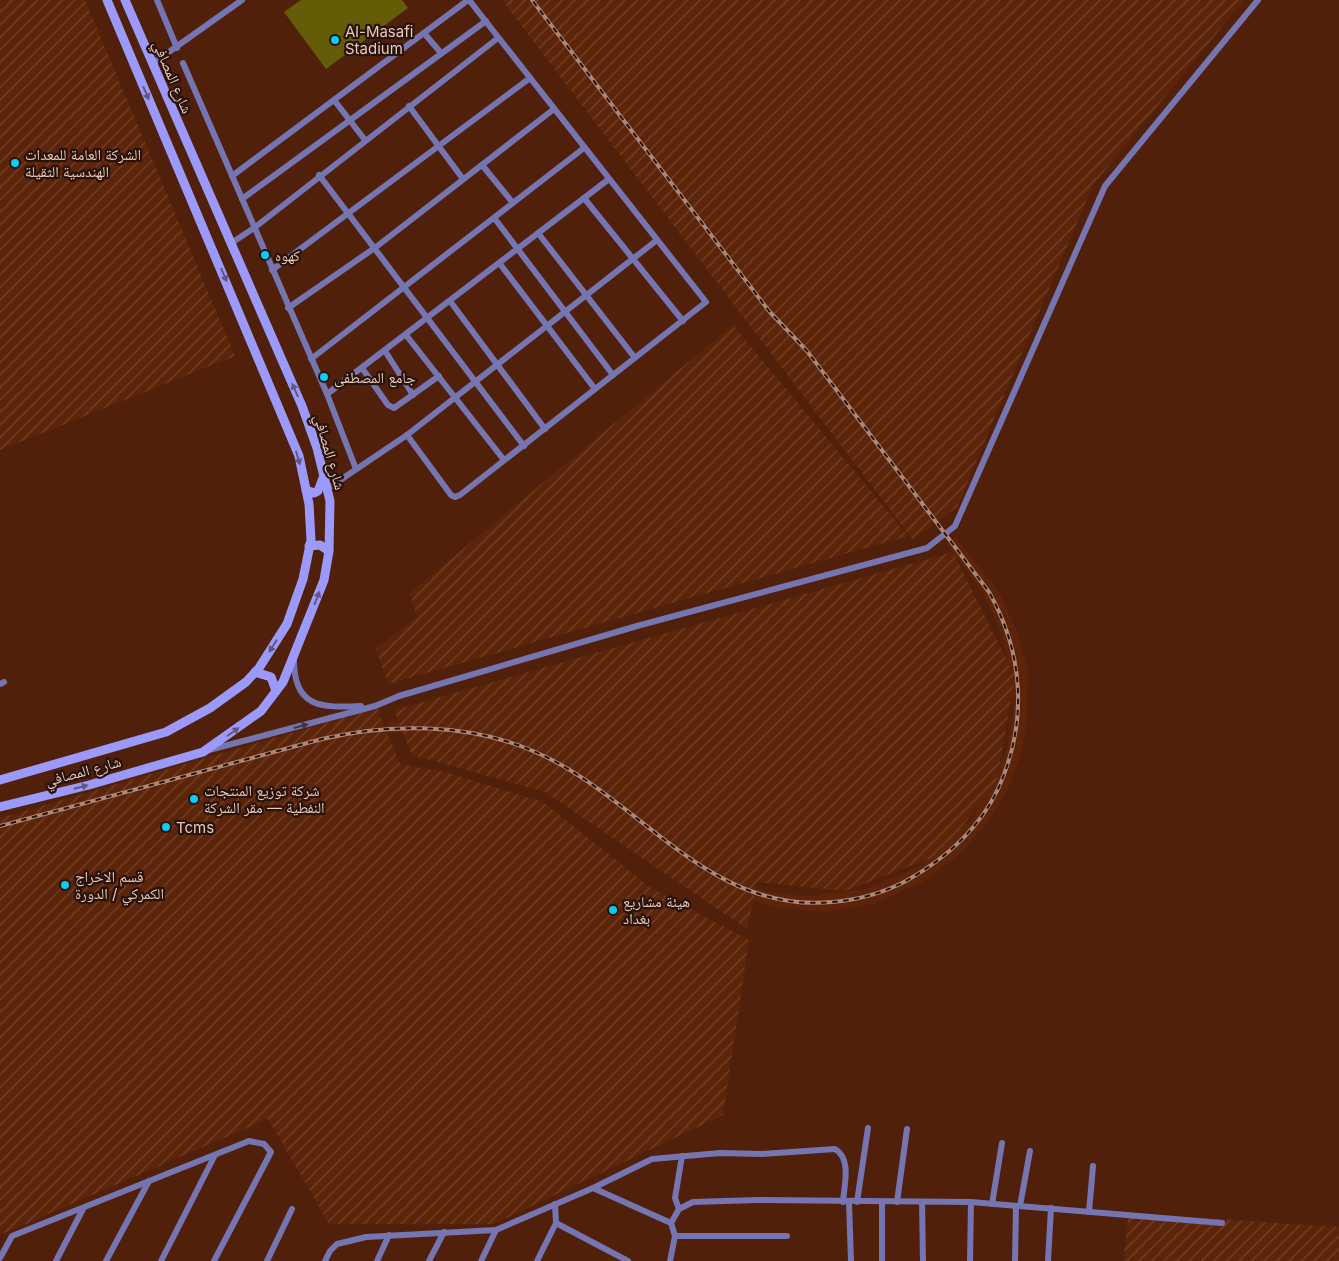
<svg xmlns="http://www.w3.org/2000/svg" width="1339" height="1261" font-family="Inter,'Noto Naskh Arabic',sans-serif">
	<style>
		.built { fill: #5c2409 }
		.industrial { fill: url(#industrial-furrows) }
		.grass { fill: #655c08 }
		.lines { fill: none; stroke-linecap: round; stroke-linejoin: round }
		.street { stroke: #7575b2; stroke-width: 6 }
		.secondary { stroke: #9b9afc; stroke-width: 9 }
		.rail-casing { stroke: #ae8777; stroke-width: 4 }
		.rail { stroke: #281209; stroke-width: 2; stroke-dasharray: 5.5; stroke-linecap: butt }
		.oneway { fill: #625682 }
		.oneway2 { fill: #433544 }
		.poi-dot { fill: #08cbfa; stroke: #281209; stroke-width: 2 }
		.labels { text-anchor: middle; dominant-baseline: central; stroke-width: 4.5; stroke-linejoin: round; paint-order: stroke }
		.poi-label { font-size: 15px; fill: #e9c9bd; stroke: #281209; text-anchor: start }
		.street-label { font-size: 15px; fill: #e9c9bd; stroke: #281209 }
	</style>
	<defs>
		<pattern id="industrial-furrows" width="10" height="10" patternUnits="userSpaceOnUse" patternTransform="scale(1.25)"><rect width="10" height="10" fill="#5c2409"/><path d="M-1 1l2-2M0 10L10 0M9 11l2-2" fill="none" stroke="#73422b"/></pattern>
	</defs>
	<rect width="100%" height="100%" fill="#51200a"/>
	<path class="built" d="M 956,537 L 1000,593 L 1015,627 L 1028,669 L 1027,718 L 1022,751 L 1009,787 L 988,822 L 961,853 L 923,882 L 873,904 L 827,912 L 775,908 L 724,889 L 666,851 L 423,733 L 390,733 L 386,722 L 425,720 L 766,892 L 806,896 L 866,889 L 920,866 L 971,820 L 993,783 L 1007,748 L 1013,714 L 1010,675 L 1002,635 L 983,592 L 947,545 Z"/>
	<g class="industrial">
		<path d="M 0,0 L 85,0 L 235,356 L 0,450 Z"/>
		<path d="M 502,0 L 1244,0 L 1093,185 L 957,507 L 913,540 Z"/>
		<path d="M 733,325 L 908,536 L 388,684 L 376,649 L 417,617 L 410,593 Z"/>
		<path d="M 953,552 L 1015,677 L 996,784 L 939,855 L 845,891 L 757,882 L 747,929 L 545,792 L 412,755 L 394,710 Z"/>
		<path d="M 377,708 L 400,764 L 445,772 L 543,802 L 651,888 L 749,940 L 723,1115 L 494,1224 L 329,1224 L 268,1119 L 0,1235 L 0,818 Z"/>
		<path d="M 1129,1213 L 1339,1227 L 1339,1261 L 1123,1261 Z"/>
	</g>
	<path class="grass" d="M 301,0 L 402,0 L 408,8 L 326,69 L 284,12 Z"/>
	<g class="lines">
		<g class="street">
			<path d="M 157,0 L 177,48"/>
			<path d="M 424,33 L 441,53"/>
			<path d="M 183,63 L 327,394 L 356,469"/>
			<path d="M 152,64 L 242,0"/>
			<path d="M 334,100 L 365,140"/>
			<path d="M 409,106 L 463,179"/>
			<path d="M 482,165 L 513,203"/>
			<path d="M 319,175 L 524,446"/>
			<path d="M 232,176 L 468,0"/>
			<path d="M 584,198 L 683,321"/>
			<path d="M 242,199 L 486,21"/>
			<path d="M 495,219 L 613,375"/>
			<path d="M 538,233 L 635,358"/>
			<path d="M 230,244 L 254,228 L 498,38"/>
			<path d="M 500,264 L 595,389"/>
			<path d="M 272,270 L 530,78"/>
			<path d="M 450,301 L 545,429"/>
			<path d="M 288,308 L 376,247 L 554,109"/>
			<path d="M 406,335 L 504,460"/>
			<path d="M 385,351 L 413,395"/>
			<path d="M 311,359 L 584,148"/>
			<path d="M 362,368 L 388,405 L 394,408 L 439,376"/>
			<path d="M 327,394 L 609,179"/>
			<path d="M 407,435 L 451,495 L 455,497 L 460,495 L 706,302 L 469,0"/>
			<path d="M 327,489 L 407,435 L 657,240"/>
			<path d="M 294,658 C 293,708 321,708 361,706"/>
			<path d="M 0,684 L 4,682"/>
			<path d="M 209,750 L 375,706 L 399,696 L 637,626 L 927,548 L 955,526 L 1105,186 L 1258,0"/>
			<path d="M 593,1188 L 652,1159 L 720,1153 L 762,1154 L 835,1149 C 852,1159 844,1185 843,1202"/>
			<path d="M 849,1202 L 851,1261"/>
			<path d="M 857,1202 L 868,1128"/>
			<path d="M 897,1202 L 907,1129"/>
			<path d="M 922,1202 L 923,1261"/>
			<path d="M 555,1204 L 556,1223 L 628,1261"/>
			<path d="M 992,1204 L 1002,1143"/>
			<path d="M 1020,1206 L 1030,1151"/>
			<path d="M 679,1209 L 675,1198 L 682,1156"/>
			<path d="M 1089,1212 L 1093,1166"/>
			<path d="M 671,1223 L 679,1209 L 693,1202 L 758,1200 L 971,1202 L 1222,1223"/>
			<path d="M 675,1236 L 787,1236"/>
			<path d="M 0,1258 L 12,1236 L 249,1141 L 264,1144 L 271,1152 L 214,1261"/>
			<path d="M 56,1261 L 83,1209"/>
			<path d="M 106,1261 L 149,1181"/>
			<path d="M 161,1261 L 215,1155"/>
			<path d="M 267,1261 L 292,1209"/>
			<path d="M 325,1261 L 330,1251 L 337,1244 L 366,1237 L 496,1230 L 593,1188 L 671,1223 L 675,1236 L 670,1261"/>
			<path d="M 377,1261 L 389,1235"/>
			<path d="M 429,1261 L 444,1232"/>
			<path d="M 481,1261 L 496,1230"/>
			<path d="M 537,1261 L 556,1223"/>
			<path d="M 882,1261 L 882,1202"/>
			<path d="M 970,1261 L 971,1202"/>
			<path d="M 1015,1261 L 1016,1206"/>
			<path d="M 1048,1261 L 1051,1208"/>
		</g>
		<g class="secondary">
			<path d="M 306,490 L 314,493 L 318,491 L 323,478"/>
			<path d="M 309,546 L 320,545 L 329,551"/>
			<path d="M 255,672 L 271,677 L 276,691"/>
			<path d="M 0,780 L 166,732 L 210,708 L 246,682 L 259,668 L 287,624 L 303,579 L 311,540 L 309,504 L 299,456 L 107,0"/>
			<path d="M 0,807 L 89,785 L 203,752 L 261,711 L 283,682 L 324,580 L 329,551 L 330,501 L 317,448 L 302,406 L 125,0"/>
		</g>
		<g class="rail-casing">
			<path id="rail" d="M 0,826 L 322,739 C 390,723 468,723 533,751 C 638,795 706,914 832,902 C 858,900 883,893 906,881 C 945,859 979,829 998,789 C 1028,723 1024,654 989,592 L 807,351 L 769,311 L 532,0"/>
		</g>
		<use href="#rail" class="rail"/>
	</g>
	<defs><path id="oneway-solid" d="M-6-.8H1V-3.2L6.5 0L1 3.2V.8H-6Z" transform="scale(1.25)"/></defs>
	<g class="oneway">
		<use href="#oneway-solid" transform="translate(146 93) rotate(67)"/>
		<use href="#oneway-solid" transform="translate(224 275) rotate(67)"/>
		<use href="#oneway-solid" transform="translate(295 390) rotate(-114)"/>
		<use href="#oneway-solid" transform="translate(298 458) rotate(74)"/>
		<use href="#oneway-solid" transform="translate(317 598) rotate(-69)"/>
		<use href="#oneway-solid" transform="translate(273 646) rotate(122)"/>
		<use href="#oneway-solid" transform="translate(233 732) rotate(-35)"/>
		<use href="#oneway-solid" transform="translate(81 787) rotate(-14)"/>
	</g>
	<use class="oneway2" href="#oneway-solid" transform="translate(301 726) rotate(-15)"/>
	<g class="poi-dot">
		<circle cx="335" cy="40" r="5"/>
		<circle cx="15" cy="163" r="5"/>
		<circle cx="265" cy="255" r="5"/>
		<circle cx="324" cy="377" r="5"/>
		<circle cx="194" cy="799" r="5"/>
		<circle cx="166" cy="827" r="5"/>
		<circle cx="65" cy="885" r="5"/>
		<circle cx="613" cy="910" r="5"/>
	</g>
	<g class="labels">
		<g class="poi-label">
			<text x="345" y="31">Al-Masafi<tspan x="345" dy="17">Stadium</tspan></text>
			<text x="25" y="154">الشركة العامة للمعدات<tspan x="25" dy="17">الهندسية الثقيلة</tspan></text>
			<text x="275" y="255">كهوه</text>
			<text x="334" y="377">جامع المصطفى</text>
			<text x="204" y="790">شركة توزيع المنتجات<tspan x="204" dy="17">النفطية — مقر الشركة</tspan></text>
			<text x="176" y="827">Tcms</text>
			<text x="75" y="876">قسم الاخراج<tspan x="75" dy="17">الكمركي / الدورة</tspan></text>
			<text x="623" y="901">هيئة مشاريع<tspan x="623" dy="17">بغداد</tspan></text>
		</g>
		<g class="street-label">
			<text transform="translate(173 77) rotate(67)">شارع المصافي</text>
			<text transform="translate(330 452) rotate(74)">شارع المصافي</text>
			<text transform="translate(83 771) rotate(-15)">شارع المصافي</text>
		</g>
	</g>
</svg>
